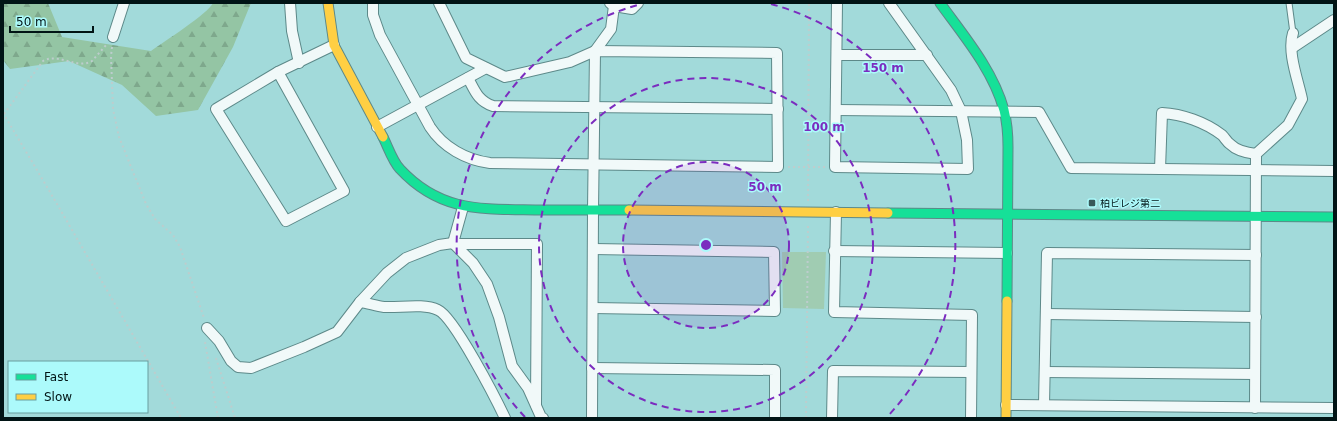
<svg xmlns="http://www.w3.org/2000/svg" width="1337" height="421" font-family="'DejaVu Sans','Noto Sans JP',sans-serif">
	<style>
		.forest { fill: url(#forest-firs) }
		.park { fill: #a0ccb2 }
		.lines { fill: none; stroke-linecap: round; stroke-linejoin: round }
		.lane-casing { stroke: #5d8989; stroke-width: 7 }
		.street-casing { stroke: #5d8989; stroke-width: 12 }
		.fast-casing { stroke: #5d8989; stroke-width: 11 }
		.slow-casing { stroke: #5d8989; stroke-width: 11 }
		.path { stroke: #bdcdcd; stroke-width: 2; stroke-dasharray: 2 3; stroke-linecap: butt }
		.lane { stroke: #f1f9f9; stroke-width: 5 }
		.street { stroke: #f1f9f9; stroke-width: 10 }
		.fast { stroke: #16e098; stroke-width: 9 }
		.slow { stroke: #ffcf43; stroke-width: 9 }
		.ring { fill: none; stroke: #7b2cbf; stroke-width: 2; stroke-dasharray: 7 5 }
		.poi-dot { fill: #39595a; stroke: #acfafb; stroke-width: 1.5 }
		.labels { text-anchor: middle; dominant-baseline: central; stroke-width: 3; stroke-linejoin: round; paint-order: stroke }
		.poi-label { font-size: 10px; fill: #011415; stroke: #acfafb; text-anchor: start }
		.centre { fill: #7b2cbf; stroke: #acfafb; stroke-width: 2 }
		.ring-label { font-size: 12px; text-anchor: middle; font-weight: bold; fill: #7b2cbf; stroke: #acfafb; stroke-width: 3; stroke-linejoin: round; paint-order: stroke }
	</style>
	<defs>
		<pattern id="forest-firs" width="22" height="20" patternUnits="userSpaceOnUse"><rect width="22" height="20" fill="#94c5a4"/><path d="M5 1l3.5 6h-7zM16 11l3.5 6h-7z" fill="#7ea88c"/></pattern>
	</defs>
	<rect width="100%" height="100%" fill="#a2dada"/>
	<path class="forest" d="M 3,3 L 48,3 L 62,37 L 151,51 C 162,43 209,13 213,3 L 251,3 L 233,47 L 198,110 L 156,116 L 122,85 L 69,61 L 10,69 L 3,60 Z"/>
	<path class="park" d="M 782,252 L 826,252 L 824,309 L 783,308 Z"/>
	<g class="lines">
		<g class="lane-casing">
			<path id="lane" d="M 1289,3 L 1293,33"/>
		</g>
		<g class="street-casing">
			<g id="street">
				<path d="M 290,3 L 292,31 L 299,63"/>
				<path d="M 373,3 L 373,15 L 380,35 L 430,127 C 443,147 466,160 490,163 L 778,167 L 777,53 L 595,51 L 570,62 L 505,77 L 466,58 L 439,3"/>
				<path d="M 610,3 L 614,6 L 632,9 L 638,3"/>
				<path d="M 837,3 L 835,167 L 968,169 L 967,140 L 961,111 L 951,90 L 889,3"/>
				<path d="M 113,37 L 124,3"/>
				<path d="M 1292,48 L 1334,20"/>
				<path d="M 837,55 L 927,55"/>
				<path d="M 278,72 L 344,191 L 286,221 L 216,109 Z"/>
				<path d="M 278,72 L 334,45"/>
				<path d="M 468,78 C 475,91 478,101 493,106 L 778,109"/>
				<path d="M 836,110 L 1039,112 L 1071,168 L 1334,171"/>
				<path d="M 377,127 L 486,68"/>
				<path d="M 1160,169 L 1162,113 C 1182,114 1205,122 1222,135 C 1225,138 1227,142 1230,144 C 1237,151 1247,153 1256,154"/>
				<path d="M 836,212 L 834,312 L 972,315 L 971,418"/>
				<path d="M 453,243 L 473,263 L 487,284 L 499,317 L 512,366 L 528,388 L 541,417 L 543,418"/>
				<path d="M 453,243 L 463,207"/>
				<path d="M 454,244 L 537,244 L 536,405"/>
				<path d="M 593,249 L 774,252 L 775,311 L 593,308"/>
				<path d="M 834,251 L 1007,253"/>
				<path d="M 360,302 C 368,303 376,306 384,307 C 400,308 423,303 438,310 C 454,317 496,399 505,418"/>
				<path d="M 1046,314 L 1256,317"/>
				<path d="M 207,328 L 219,341 L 231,361 L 238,367 L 251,368 L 304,347 L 337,332 L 360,302 L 387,273 L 406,258 L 439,245 L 453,243"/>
				<path d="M 592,368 L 775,370 L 775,418"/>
				<path d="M 1045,372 L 1255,374"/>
				<path d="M 1006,405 L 1334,408"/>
				<path d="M 1044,405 L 1047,253 L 1256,255"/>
				<path d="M 1255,408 L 1256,154 L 1288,125 L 1302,99 C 1298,80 1287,52 1293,33"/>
				<path d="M 592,418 L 593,210 L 595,51 L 611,29 L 614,6"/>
				<path d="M 832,418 L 833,371 L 971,372"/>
			</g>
		</g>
		<g class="fast-casing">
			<g id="fast">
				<path d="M 940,3 C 964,36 993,70 1004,110 C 1007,122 1008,135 1008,147 L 1007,301"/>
				<path d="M 383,137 C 388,147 393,162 400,169 C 441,213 483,209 538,210 C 568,210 598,210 629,210"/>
				<path d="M 888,213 L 1334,217"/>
			</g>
		</g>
		<g class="slow-casing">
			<g id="slow">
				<path d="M 328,3 L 334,45 L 383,137"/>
				<path d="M 629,210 L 888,213"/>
				<path d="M 1006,418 L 1007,301"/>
			</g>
		</g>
		<g class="path">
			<path d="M 112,47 L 111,56 L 113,109 L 119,137 L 146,204 L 155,219 L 173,235 L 180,247 L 204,318"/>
			<path d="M 3,113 L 50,192 L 181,418"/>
			<path d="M 4,114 L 43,61 C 59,52 76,70 92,61 L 107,44"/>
			<path d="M 788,167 L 826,167"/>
			<path d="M 808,201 L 809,3"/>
			<path d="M 205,342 L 218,418"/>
			<path d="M 216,358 L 235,418"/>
			<path d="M 806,418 L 808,223"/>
		</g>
		<use href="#lane" class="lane"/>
		<use href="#street" class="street"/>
		<use href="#fast" class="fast"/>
		<use href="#slow" class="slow"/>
	</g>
	<circle cx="706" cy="245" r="83" fill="#7b2cbf" fill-opacity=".12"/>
	<g class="ring">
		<circle cx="706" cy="245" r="83"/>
		<circle cx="706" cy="245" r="167"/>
		<path d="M525 417A250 250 0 0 1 641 4M771 4A250 250 0 0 1 887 417"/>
	</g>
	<rect class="poi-dot" x="1088" y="199" width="8" height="8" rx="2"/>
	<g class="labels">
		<g class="poi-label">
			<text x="1100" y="203">柏ビレジ第二</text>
		</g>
	</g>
	<circle cx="706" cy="245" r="6" class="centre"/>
	<g class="ring-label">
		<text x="883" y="72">150 m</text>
		<text x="824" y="131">100 m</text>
		<text x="765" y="191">50 m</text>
	</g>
	<rect width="1337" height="421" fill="none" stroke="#011415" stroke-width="8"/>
	<rect x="8" y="361" width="140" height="52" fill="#acfafb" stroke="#689e9f"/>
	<rect x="16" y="374" width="20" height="6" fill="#16e098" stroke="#689e9f"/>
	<text x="44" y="381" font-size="12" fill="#011415">Fast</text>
	<rect x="16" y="394" width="20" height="6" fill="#ffcf43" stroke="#689e9f"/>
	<text x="44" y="401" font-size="12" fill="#011415">Slow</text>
	<path d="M10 26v6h83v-6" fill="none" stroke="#011415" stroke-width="2"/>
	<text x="16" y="26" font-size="12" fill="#011415" stroke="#acfafb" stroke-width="3" paint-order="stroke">50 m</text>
</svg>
